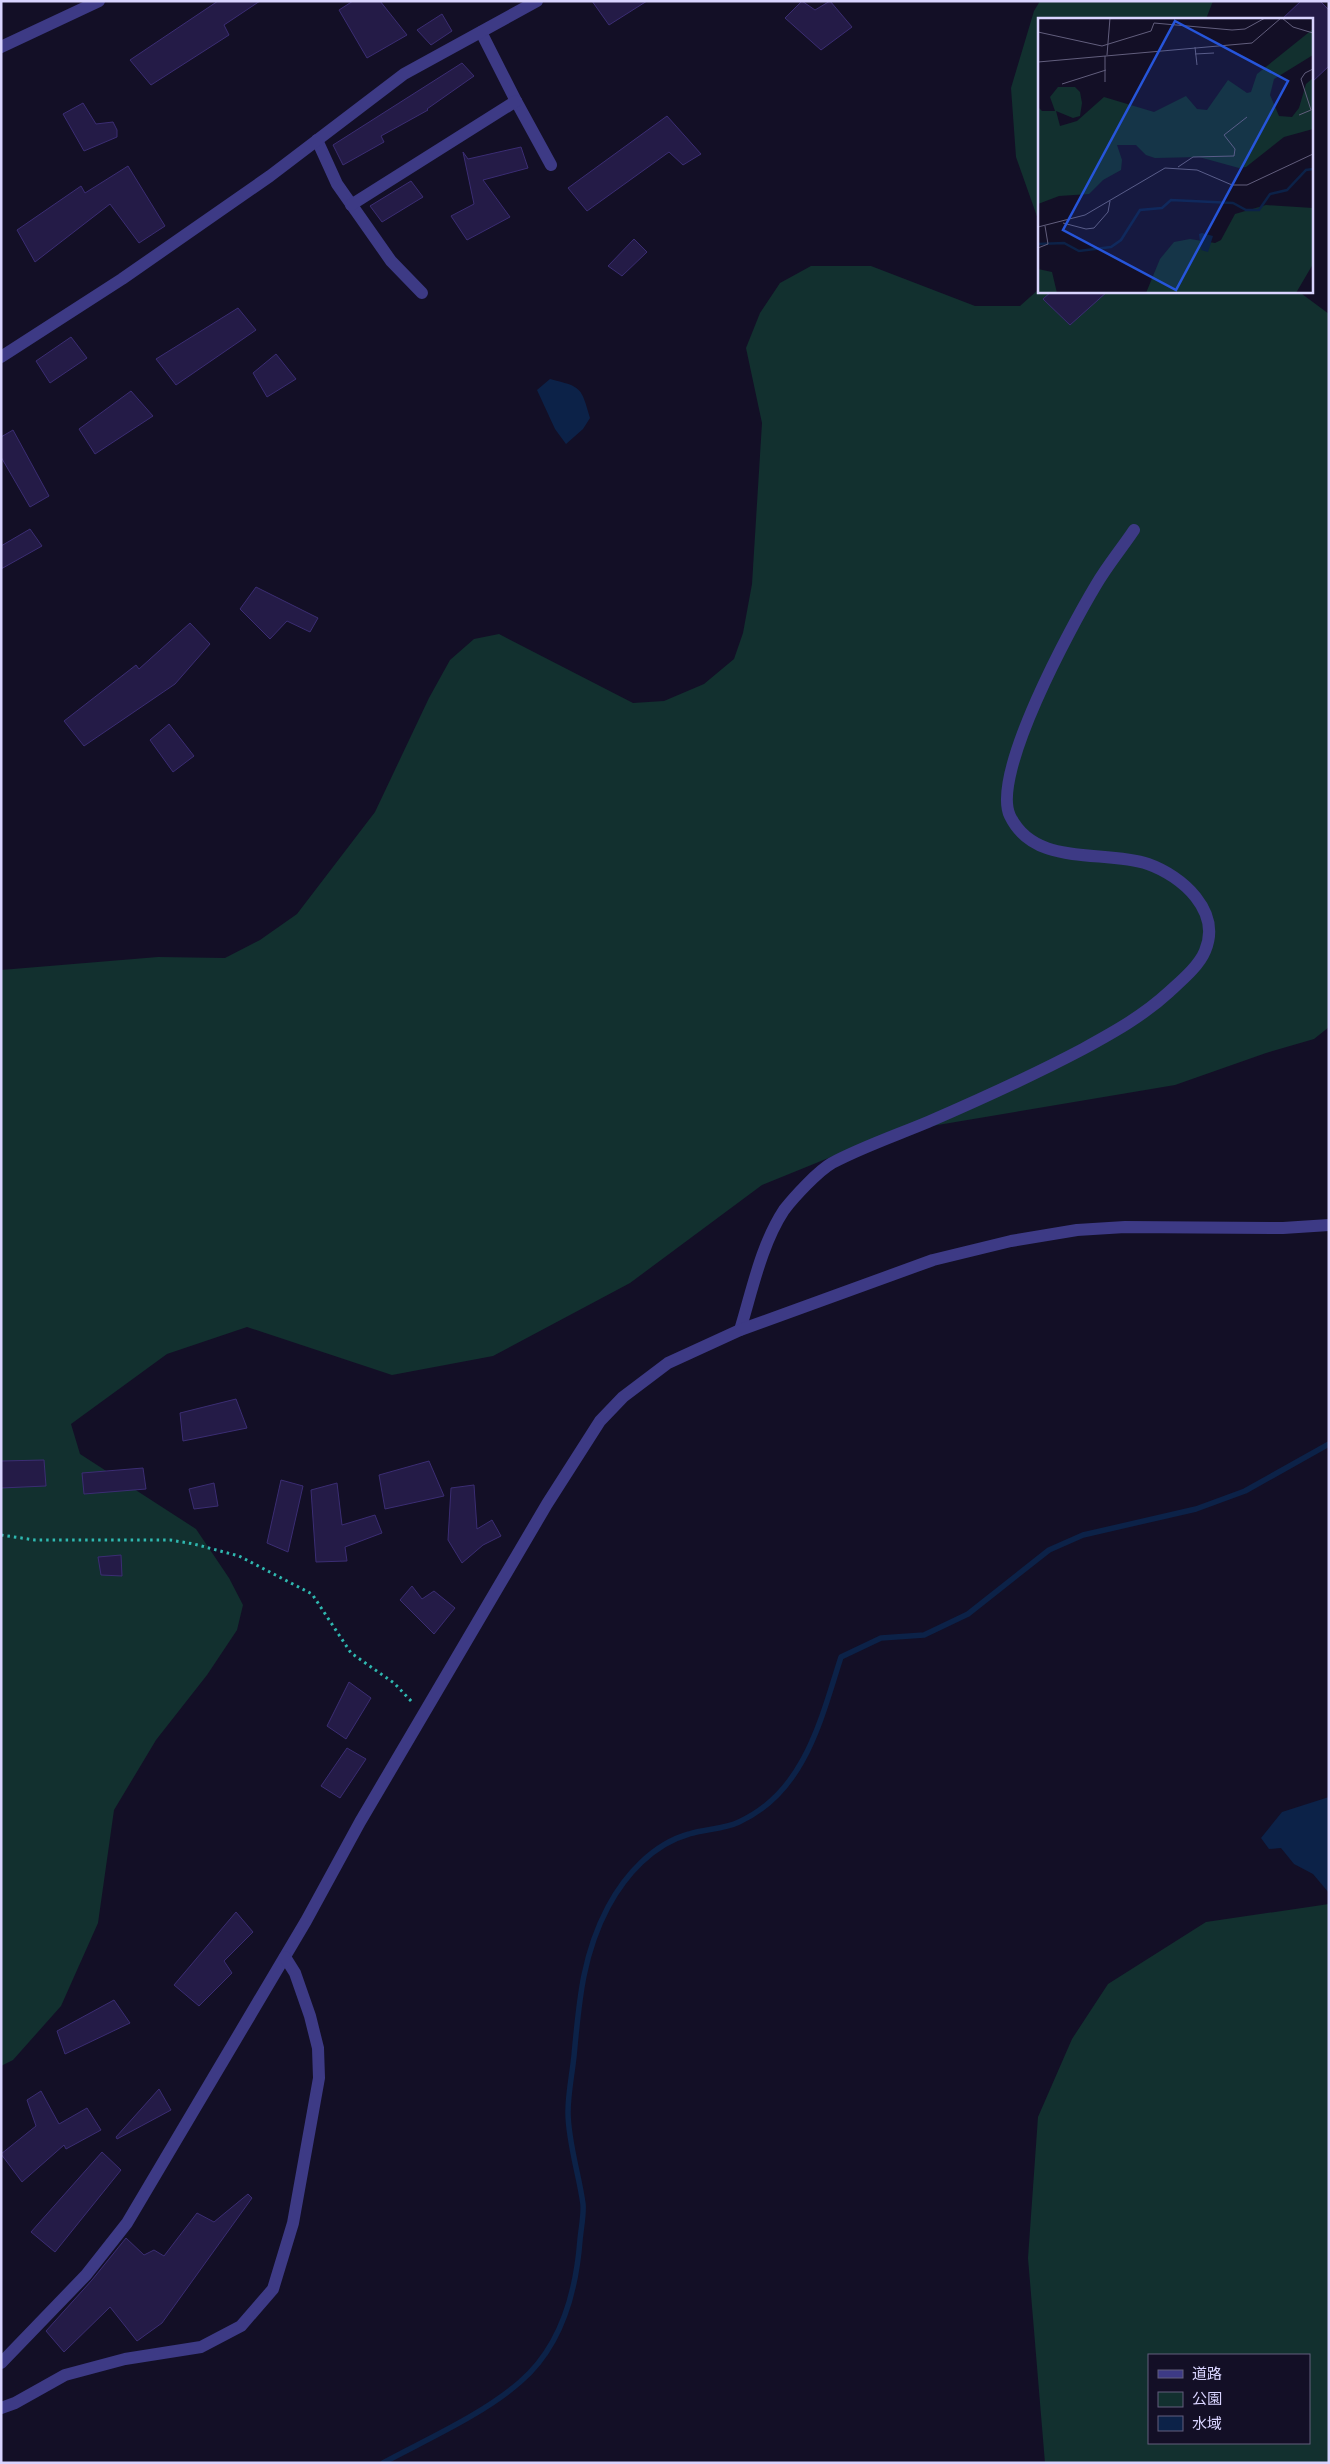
<svg xmlns="http://www.w3.org/2000/svg" width="1330" height="2464" font-family="Poppins,'Noto Sans JP',sans-serif">
	<style>
		.green { fill: #12302f; fill-rule: evenodd }
		.water { fill: #0c2248 }
		.lines { fill: none; stroke-linecap: round; stroke-linejoin: round }
		.stream { stroke: #0c2248; stroke-width: 5.5 }
		.building { fill: #241b47; stroke: #3b2d73 }
		.path { stroke: #2fb8b0; stroke-width: 3; stroke-dasharray: 2.5 4; stroke-linecap: butt }
		.minor { stroke: #3d3a85; stroke-width: 12 }
		.inset-river { fill: none; stroke: #0c2248; stroke-width: 2.5 }
		.inset-road { fill: none; stroke: #625e7d; stroke-width: 1 }
		.view { fill: #2655da; fill-opacity: 0.15; stroke: #2655da; stroke-width: 2.5 }
		.inset-edge { fill: none; stroke: #d9d4ff; stroke-width: 2.5 }
	</style>
	<rect width="100%" height="100%" fill="#130f26"/>
	<g class="green">
		<path d="M 1040,1 L 1213,1 L 1206,19 L 1039,19 L 1039,222 L 1016,157 L 1011,88 L 1034,11 Z"/>
		<path d="M 811,266 L 871,266 L 975,306 L 1020,306 L 1039,289 L 1039,291 L 1298,291 L 1329,314 L 1329,1027 L 1314,1039 L 1266,1053 L 1175,1085 L 890,1133 L 762,1185 L 630,1283 L 493,1356 L 392,1375 L 247,1327 L 167,1354 L 71,1424 L 80,1454 L 196,1529 L 229,1578 L 243,1605 L 237,1630 L 207,1675 L 156,1740 L 114,1810 L 98,1923 L 61,2006 L 13,2060 L 1,2066 L 1,970 L 158,957 L 225,958 L 260,940 L 297,914 L 375,812 L 429,698 L 450,660 L 474,639 L 499,634 L 633,703 L 664,701 L 704,684 L 734,659 L 743,633 L 752,584 L 762,423 L 746,348 L 760,313 L 780,283 Z"/>
		<path d="M 1329,1904 L 1329,2463 L 1045,2463 L 1028,2258 L 1038,2117 L 1072,2039 L 1108,1984 L 1206,1922 ZM 1149,2355 L 1309,2355 L 1309,2443 L 1149,2443 Z"/>
	</g>
	<g class="water">
		<path d="M 550,379 C 582,387 581,387 590,418 L 583,429 L 566,444 L 555,429 L 537,390 Z"/>
		<path d="M 1329,1797 L 1329,1893 L 1313,1874 L 1294,1864 L 1281,1848 L 1269,1849 L 1261,1838 L 1282,1812 Z"/>
	</g>
	<g class="lines">
		<path class="stream" d="M 383,2463 C 427,2439 482,2415 520,2382 C 561,2347 576,2292 580,2240 C 581,2228 584,2215 583,2204 C 579,2174 568,2142 568,2112 C 568,2094 572,2075 574,2056 C 579,2003 582,1956 608,1907 C 625,1875 653,1844 689,1834 C 705,1829 725,1829 739,1822 C 805,1792 821,1719 841,1657 L 881,1638 L 924,1635 L 968,1614 L 1049,1550 L 1083,1535 L 1196,1509 L 1245,1491 L 1329,1444"/>
	</g>
	<g class="building">
		<path d="M 218,1 L 260,1 L 224,25 L 229,35 L 151,85 L 130,60 Z"/>
		<path d="M 353,1 L 380,1 L 407,35 L 367,58 L 339,10 Z"/>
		<path d="M 592,1 L 647,1 L 609,25 Z"/>
		<path d="M 802,1 L 815,10 L 830,1 L 852,27 L 821,50 L 785,18 Z"/>
		<path d="M 1301,1 L 1320,1 L 1329,10 L 1329,66 L 1311,83 L 1311,19 L 1282,19 Z"/>
		<path d="M 442,14 L 452,31 L 431,45 L 417,30 Z"/>
		<path d="M 462,63 L 474,76 L 427,109 L 428,110 L 381,136 L 384,142 L 343,165 L 333,145 Z"/>
		<path d="M 83,103 L 96,124 L 113,122 L 117,130 L 117,137 L 84,151 L 63,114 Z"/>
		<path d="M 667,116 L 701,154 L 683,165 L 669,152 L 587,211 L 568,188 Z"/>
		<path d="M 521,147 L 528,168 L 483,180 L 510,217 L 467,240 L 451,216 L 474,204 L 463,152 L 468,159 Z"/>
		<path d="M 128,166 L 165,226 L 139,243 L 110,204 L 35,262 L 17,230 L 81,186 L 85,193 Z"/>
		<path d="M 411,181 L 423,197 L 382,222 L 370,206 Z"/>
		<path d="M 634,239 L 647,252 L 622,276 L 608,266 Z"/>
		<path d="M 1052,291 L 1108,291 L 1070,325 L 1043,299 Z"/>
		<path d="M 238,308 L 256,330 L 176,385 L 156,359 Z"/>
		<path d="M 71,337 L 87,358 L 50,383 L 36,361 Z"/>
		<path d="M 276,354 L 296,379 L 267,397 L 253,373 Z"/>
		<path d="M 131,391 L 153,416 L 95,454 L 79,429 Z"/>
		<path d="M 13,430 L 49,496 L 30,507 L 1,457 L 1,437 Z"/>
		<path d="M 30,529 L 42,546 L 1,569 L 1,546 Z"/>
		<path d="M 256,587 L 318,618 L 310,632 L 287,621 L 270,639 L 240,609 Z"/>
		<path d="M 190,623 L 210,644 L 175,684 L 84,746 L 64,721 L 136,665 L 139,669 Z"/>
		<path d="M 169,724 L 194,756 L 173,772 L 150,740 Z"/>
		<path d="M 236,1399 L 247,1428 L 183,1441 L 180,1413 Z"/>
		<path d="M 44,1460 L 46,1486 L 1,1488 L 1,1461 Z"/>
		<path d="M 429,1461 L 444,1496 L 385,1509 L 379,1475 Z"/>
		<path d="M 143,1468 L 146,1489 L 84,1494 L 82,1473 Z"/>
		<path d="M 281,1480 L 303,1486 L 288,1552 L 267,1543 Z"/>
		<path d="M 214,1483 L 218,1506 L 194,1509 L 189,1489 Z"/>
		<path d="M 337,1483 L 342,1525 L 375,1515 L 382,1533 L 345,1547 L 347,1561 L 316,1562 L 311,1490 Z"/>
		<path d="M 474,1485 L 477,1529 L 492,1520 L 501,1536 L 483,1545 L 462,1563 L 448,1540 L 451,1488 Z"/>
		<path d="M 121,1555 L 122,1576 L 101,1575 L 98,1557 Z"/>
		<path d="M 412,1586 L 422,1599 L 434,1591 L 455,1608 L 434,1634 L 400,1600 Z"/>
		<path d="M 349,1682 L 371,1698 L 346,1739 L 327,1726 Z"/>
		<path d="M 347,1748 L 366,1759 L 340,1798 L 321,1786 Z"/>
		<path d="M 236,1912 L 253,1932 L 224,1961 L 232,1973 L 199,2006 L 174,1985 Z"/>
		<path d="M 114,2000 L 130,2023 L 65,2054 L 57,2031 Z"/>
		<path d="M 159,2089 L 171,2110 L 117,2139 L 116,2137 Z"/>
		<path d="M 41,2091 L 59,2124 L 87,2108 L 101,2130 L 66,2149 L 64,2145 L 22,2182 L 1,2154 L 36,2126 L 27,2100 Z"/>
		<path d="M 102,2152 L 121,2170 L 55,2252 L 31,2232 Z"/>
		<path d="M 248,2194 L 252,2198 L 162,2323 L 137,2341 L 110,2307 L 64,2352 L 46,2331 L 92,2280 L 126,2238 L 144,2255 L 154,2250 L 164,2256 L 197,2213 L 214,2222 Z"/>
	</g>
	<g class="lines">
		<path class="path" d="M 1,1535 L 35,1540 L 170,1540 L 194,1544 L 239,1556 L 312,1594 L 351,1653 L 394,1683 L 413,1703"/>
		<g class="minor">
			<path d="M 481,32 L 516,101 L 551,165"/>
			<path d="M 1,47 L 99,1"/>
			<path d="M 317,140 L 337,184 L 391,261 L 422,293"/>
			<path d="M 351,205 L 516,101"/>
			<path d="M 1,357 L 122,279 L 270,176 L 404,74 L 537,1"/>
			<path d="M 740,1330 C 752,1291 761,1245 784,1210 C 794,1197 818,1171 832,1163 C 862,1147 897,1135 928,1122 C 981,1099 1032,1076 1083,1049 C 1114,1032 1143,1016 1169,992 C 1181,981 1199,966 1205,951 C 1222,911 1182,876 1148,864 C 1103,849 1035,868 1010,816 C 990,775 1072,625 1096,585 C 1107,566 1122,548 1134,530"/>
			<path d="M 1,2363 L 86,2275 L 127,2223 L 306,1921 L 360,1822 L 547,1504 L 600,1421 L 623,1397 L 668,1363 L 740,1330 L 933,1260 L 1011,1241 L 1077,1230 L 1125,1227 L 1283,1228 L 1329,1225"/>
			<path d="M 1,2408 L 15,2403 L 65,2375 L 125,2359 L 201,2347 L 241,2326 L 273,2289 L 293,2223 L 319,2078 L 318,2048 L 310,2016 L 295,1973 L 285,1957"/>
		</g>
	</g>
	<g transform="translate(1038 18)">
		<rect width="275" height="275" fill="#130f26"/>
		<path d="M 275,11 L 275,37 L 236,61 L 232,77 L 241,98 L 254,99 L 261,90 L 268,66 L 275,60 L 275,111 L 246,119 L 208,149 L 201,150 L 161,139 L 117,140 L 108,137 L 98,127 L 79,127 L 84,142 L 83,152 L 65,162 L 51,176 L 21,178 L 0,186 L 0,89 L 4,93 L 17,93 L 12,79 L 20,69 L 37,69 L 42,74 L 44,85 L 42,98 L 35,100 L 18,93 L 22,108 L 39,103 L 66,79 L 116,94 L 148,78 L 159,91 L 169,92 L 190,62 L 209,75 L 213,74 L 219,56 ZM 228,187 L 275,190 L 275,246 L 258,275 L 108,275 L 122,241 L 136,224 L 152,221 L 177,225 L 183,222 L 197,196 ZM 0,251 L 14,254 L 19,275 L 0,275 Z" fill="#12302f"/>
		<path d="M 164,215 L 175,218 L 170,234 L 163,232 L 161,216 Z" fill="#0c2248"/>
		<path class="inset-river" d="M 0,226 L 26,225 L 41,233 L 73,229 L 83,222 L 102,192 L 124,190 L 133,182 L 195,185 L 208,192 L 221,192 L 232,176 L 249,172 L 268,152 L 275,151"/>
		<path class="inset-road" d="M 244,0 L 255,9 L 275,15M 0,14 L 64,28 L 113,13 L 116,5 L 194,12 L 207,11 L 227,0M 157,29 L 159,47M 157,36 L 176,35M 69,37 L 72,0M 67,38 L 67,64M 0,44 L 214,25 L 243,0M 24,66 L 68,52M 261,97 L 273,92 L 263,61 L 267,55 L 275,51M 140,149 L 155,139 L 196,138 L 197,131 L 186,117 L 209,99M 25,205 L 48,211 L 56,210 L 70,194 L 72,183M 0,209 L 47,197 L 127,150 L 159,152 L 194,167 L 209,167 L 275,136M 0,230 L 10,226 L 7,208"/>
		<path class="view" d="M 137,3 L 250,63 L 138,272 L 25,212 Z"/>
		<rect width="275" height="275" class="inset-edge"/>
	</g>
	<rect width="1330" height="2464" fill="none" stroke="#d9d4ff" stroke-width="5"/>
	<rect x="1148" y="2354" width="162" height="90" fill="#130f26" stroke="#625e7d"/>
	<rect x="1158" y="2370" width="25" height="8" fill="#3d3a85" stroke="#625e7d"/>
	<text x="1192" y="2379" font-size="15" fill="#d9d4ff">道路</text>
	<rect x="1158" y="2392" width="25" height="15" fill="#12302f" stroke="#625e7d"/>
	<text x="1192" y="2404" font-size="15" fill="#d9d4ff">公園</text>
	<rect x="1158" y="2416" width="25" height="15" fill="#0c2248" stroke="#625e7d"/>
	<text x="1192" y="2429" font-size="15" fill="#d9d4ff">水域</text>
</svg>
